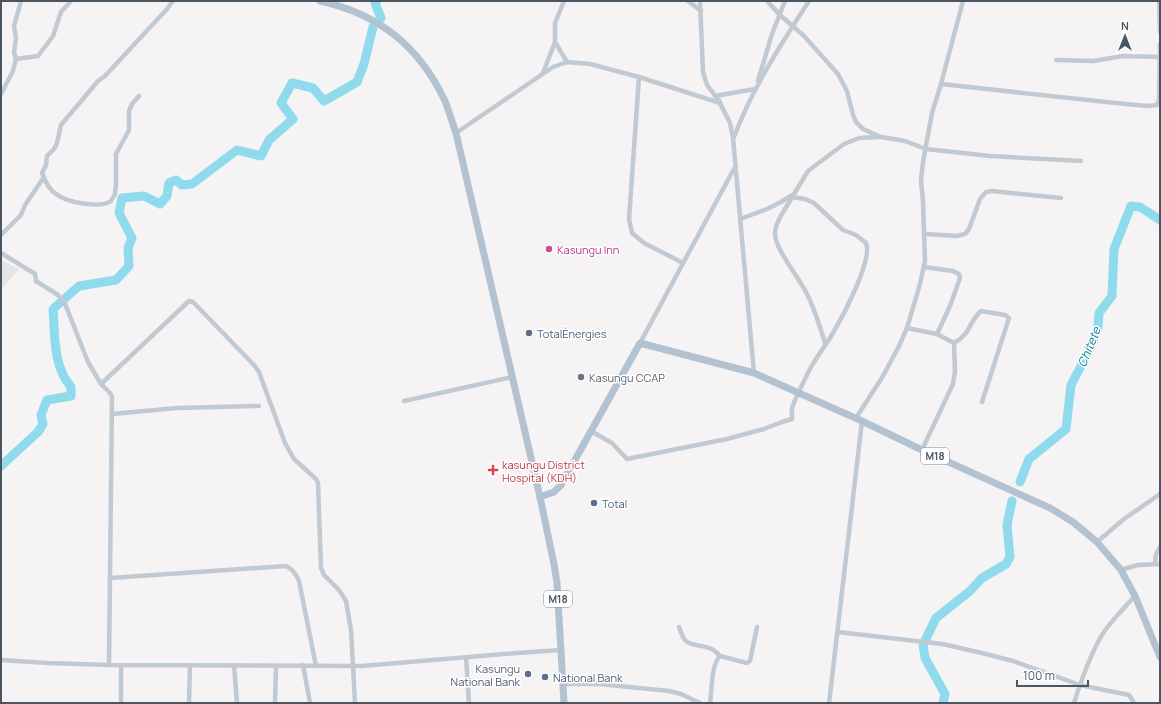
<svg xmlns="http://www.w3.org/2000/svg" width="1161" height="704" font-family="Manrope,sans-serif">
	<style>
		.education { fill: #e6e4e5 }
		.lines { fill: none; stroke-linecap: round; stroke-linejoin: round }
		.river { stroke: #90daee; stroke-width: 9 }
		.street { stroke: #c1cad2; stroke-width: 4.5 }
		.primary { stroke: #b3c2d1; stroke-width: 7 }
		.hotel-dot { fill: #d1479c; stroke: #fff; stroke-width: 1.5 }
		.service-dot { fill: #5c6f8a; stroke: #fff; stroke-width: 1.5 }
		.worship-dot { fill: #6b7280; stroke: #fff; stroke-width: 1.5 }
		.health-dot { fill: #e0444e; stroke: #fff; stroke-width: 1.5 }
		.labels { text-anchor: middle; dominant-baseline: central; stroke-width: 3; stroke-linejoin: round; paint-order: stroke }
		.shield { fill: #fff; stroke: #808990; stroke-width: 1 }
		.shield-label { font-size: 10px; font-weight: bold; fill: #4a5661 }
		.hotel-label { font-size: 11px; fill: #b23c85; stroke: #fff; text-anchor: start }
		.service-label { font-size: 11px; fill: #4e5e75; stroke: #fff; text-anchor: start }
		.worship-label { font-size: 11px; fill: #5b616d; stroke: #fff; text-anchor: start }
		.health-label { font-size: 11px; fill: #be3a42; stroke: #fff; text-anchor: start }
		.water-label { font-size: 12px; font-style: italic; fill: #0c7c9b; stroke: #fff }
	</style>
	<rect width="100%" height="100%" fill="#f5f3f3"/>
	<path class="education" d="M 1,260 L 19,269 L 1,290 Z"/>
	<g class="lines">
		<g class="river">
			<path d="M 377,1 L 375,3 L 381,18"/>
			<path d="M 1,466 L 38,432 L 43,424 L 41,415 L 47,400 L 71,396 L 71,387 C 53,366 55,336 53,309 L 79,286 L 116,280 L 129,266 L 128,248 L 132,238 L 119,213 L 122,198 L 144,196 L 160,204 L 167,196 L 169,183 L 176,180 L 182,185 L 192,184 L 237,150 L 261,156 L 269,140 L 293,119 L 281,103 L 292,83 L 313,88 L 324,101 L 357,82 L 364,64 L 373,27"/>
			<path d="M 1020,482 L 1029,459 L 1066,429 L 1071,385 L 1089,351 L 1098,328 L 1099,313 L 1112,296 L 1114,249 L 1131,206 L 1140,207 L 1160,220"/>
			<path d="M 943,703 L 945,694 L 925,658 L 923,645 L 936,618 L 970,591 L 982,578 L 1006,564 L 1010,557 L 1007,525 L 1012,501"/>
		</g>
		<g class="street">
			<path d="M 688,1 L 701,11"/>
			<path d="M 700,1 L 703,72 L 707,85 L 720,102"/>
			<path d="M 767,1 L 780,15 L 804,36 L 838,74 L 847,91 L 853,115 L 856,122 L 863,129 L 881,137 L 905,141 L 926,149 L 990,156 L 1081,161"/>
			<path d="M 1159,1 L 1160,32"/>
			<path d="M 555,42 L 567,62"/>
			<path d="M 16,59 L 38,56 L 53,36 L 61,12 L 71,1"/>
			<path d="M 1056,60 L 1093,61 L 1123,56 L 1160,57"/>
			<path d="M 543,73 L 555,42 L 555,23 L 564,1"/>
			<path d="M 639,77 L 629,219 L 632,233 L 644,243 L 683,263"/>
			<path d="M 758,81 L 772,34 L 785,1"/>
			<path d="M 941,84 L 1125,104 L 1148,106 L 1157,105 L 1159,100 L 1160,44"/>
			<path d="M 1,94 L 13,71 L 16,59 L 14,52 L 16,38 L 14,26 L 21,1"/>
			<path d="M 139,96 L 132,104 L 129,111 L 129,130 L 116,154 L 116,184 L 115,194 L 111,201 C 100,209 66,202 56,194 C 49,190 45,181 42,173 L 46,165 L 47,156 L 54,149 L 57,143 L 61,125 L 98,81 L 105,76 L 167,9 L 173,1"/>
			<path d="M 715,96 L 755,89"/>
			<path d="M 456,133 L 553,67 L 567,62 L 590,64 L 639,77 L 720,103 L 730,123 L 733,138 L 754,373"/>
			<path d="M 734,137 C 752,89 781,44 809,1"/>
			<path d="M 793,196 C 787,207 775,221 775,234 C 775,249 800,279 807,294 C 815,310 820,327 825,343"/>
			<path d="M 740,219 L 767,209 L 781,202 L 794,194 L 808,171 L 844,144 L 859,138 L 879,137"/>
			<path d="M 925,234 L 957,236 L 965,234 L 969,229 L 980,199 L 986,192 L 992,191 L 1061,198"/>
			<path d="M 1,235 L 21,215 L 25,205 L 44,177"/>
			<path d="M 1,253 L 35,274 L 36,281 L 58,295 L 64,301 L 88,362 L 101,384 L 110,393 L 112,397 L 109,665"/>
			<path d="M 924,267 L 953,271 L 959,274 L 960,278 L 950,306 L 937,334"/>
			<path d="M 907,328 L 937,334 L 954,343 L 955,371 L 953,384 L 922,450"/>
			<path d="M 640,343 L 735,167"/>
			<path d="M 954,343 C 971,334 969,321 981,311 L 1005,315 L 1009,318 L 982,402"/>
			<path d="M 101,384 L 189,301 L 193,302 L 254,365 L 259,372 L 285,443 L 294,459 L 316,479 L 318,483 L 321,568 L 324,575 L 339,590 L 346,601 L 351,630 L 355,703"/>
			<path d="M 404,401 L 512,377"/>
			<path d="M 112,414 L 177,408 L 259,406"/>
			<path d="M 856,418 L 883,376 L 899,346 L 907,328 L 920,284 L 925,261 L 923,201 L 921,181 L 923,162 L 932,113 L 941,84 L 963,1"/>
			<path d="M 591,431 L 612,443 L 627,459 L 727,439 L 764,429 L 782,422 L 792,419 C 793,415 791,412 792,408 C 797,394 804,381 810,369 C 817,356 826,345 833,333 C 843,316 873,260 866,243 L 856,235 L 843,230 L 814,203 L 805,199 L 792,197"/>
			<path d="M 1097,542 L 1124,519 L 1160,494"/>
			<path d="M 1155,564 L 1156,554 L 1160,547"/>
			<path d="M 1121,570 L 1138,565 L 1160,564"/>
			<path d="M 110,578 L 286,566 C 293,569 296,574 299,581 L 316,666"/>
			<path d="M 679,627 C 681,631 682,638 686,641 C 696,649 709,642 720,656"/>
			<path d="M 838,632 L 942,644 L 978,652 L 1013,661 L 1080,685 L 1129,695 L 1134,703"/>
			<path d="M 466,657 L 469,703"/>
			<path d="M 1,660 L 48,663 L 109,665 L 362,666 L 517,653 L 561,650"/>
			<path d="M 121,665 L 121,703"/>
			<path d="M 234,665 L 237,703"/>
			<path d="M 303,665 L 310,703"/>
			<path d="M 563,684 L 599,684 L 669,691 L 681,694 L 700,703"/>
			<path d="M 189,703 L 190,665"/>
			<path d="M 275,703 L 276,666"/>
			<path d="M 710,703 C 712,690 711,665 720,656 L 747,663 L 750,661 L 757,627"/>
			<path d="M 829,703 L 862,421"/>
			<path d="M 1074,703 C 1081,681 1093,647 1106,629 C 1115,617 1125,607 1135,596"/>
		</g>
		<g class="primary">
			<path d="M 320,1 C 379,14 419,46 445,101 C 449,111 452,122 456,133 L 540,497 L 554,564 L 557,583 L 564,703"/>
			<path d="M 540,497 L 554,492 L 561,485 L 640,343 L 754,373 L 862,421 L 922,450 L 1050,508 L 1073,522 L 1097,542 L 1121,570 L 1135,596 L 1160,657"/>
		</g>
	</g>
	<circle class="hotel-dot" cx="549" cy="249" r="4"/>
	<g class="service-dot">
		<circle cx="529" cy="333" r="4"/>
		<circle cx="594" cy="503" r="4"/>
		<circle cx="528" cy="674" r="4"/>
		<circle cx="545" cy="677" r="4"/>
	</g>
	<circle class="worship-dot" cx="581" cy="377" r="4"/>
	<path class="health-dot" d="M491 464h4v4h4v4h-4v4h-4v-4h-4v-4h4z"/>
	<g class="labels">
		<g class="shield">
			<rect x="921" y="448" width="28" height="16" rx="3"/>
			<rect x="544" y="591" width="28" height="16" rx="3"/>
		</g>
		<g class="shield-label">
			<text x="935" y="456">M18</text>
			<text x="558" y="599">M18</text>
		</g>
		<g class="hotel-label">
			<text x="557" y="249">Kasungu Inn</text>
		</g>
		<g class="service-label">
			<text x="537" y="333">TotalÉnergies</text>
			<text x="602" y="503">Total</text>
			<text x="520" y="668" text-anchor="end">Kasungu<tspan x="520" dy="13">National Bank</tspan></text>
			<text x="553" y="677">National Bank</text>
		</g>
		<g class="worship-label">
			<text x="589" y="377">Kasungu CCAP</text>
		</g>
		<g class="health-label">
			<text x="502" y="464">kasungu District<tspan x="502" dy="13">Hospital (KDH)</tspan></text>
		</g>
		<g class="water-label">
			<text transform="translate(1089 347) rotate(-68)">Chitete</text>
		</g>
	</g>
	<rect width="1161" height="704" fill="none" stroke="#4a5661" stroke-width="4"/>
	<g transform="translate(1125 36)" stroke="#ffffff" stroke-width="3" paint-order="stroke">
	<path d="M0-3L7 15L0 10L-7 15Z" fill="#4a5661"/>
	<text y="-6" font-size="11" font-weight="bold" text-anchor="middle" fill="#4a5661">N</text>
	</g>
	<path d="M1017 680v6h71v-6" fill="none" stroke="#4a5661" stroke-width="2"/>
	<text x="1023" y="680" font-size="12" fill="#4a5661" stroke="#ffffff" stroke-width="3" paint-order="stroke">100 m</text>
</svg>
